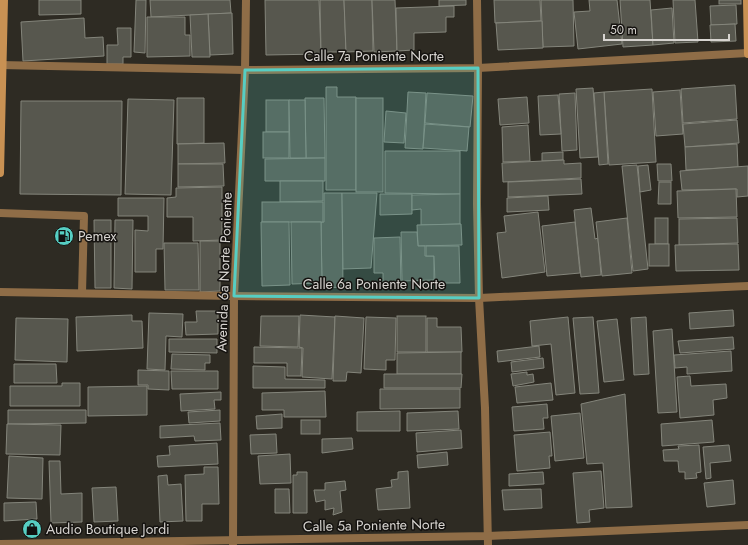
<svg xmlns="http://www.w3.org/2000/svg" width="748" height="545" font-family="Jost,sans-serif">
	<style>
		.building { fill: #57574e; stroke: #84857b }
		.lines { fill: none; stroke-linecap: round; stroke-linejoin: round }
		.lane { stroke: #8f6d47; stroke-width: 8 }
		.street { stroke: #8f6d47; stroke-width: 8 }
		.secondary { stroke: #c89153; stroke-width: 8 }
		.marked { fill: #56cec3; fill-opacity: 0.2; stroke: #56cec3; stroke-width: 3; stroke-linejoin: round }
		.labels { text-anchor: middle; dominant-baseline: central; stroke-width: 3; stroke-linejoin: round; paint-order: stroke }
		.street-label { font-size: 14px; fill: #d7d4d0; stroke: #151310 }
		.poi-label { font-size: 14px; fill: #d7d4d0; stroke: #151310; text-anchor: start }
	</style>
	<rect width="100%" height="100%" fill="#2e2b23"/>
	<g class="building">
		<path d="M 39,0 L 81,0 L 81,14 L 39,15 Z"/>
		<path d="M 136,0 L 146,0 L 145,53 L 134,52 Z"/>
		<path d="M 150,0 L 230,0 L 231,13 L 151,17 Z"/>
		<path d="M 265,0 L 319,0 L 321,54 L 266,55 Z"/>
		<path d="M 320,0 L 344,0 L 346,52 L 321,52 Z"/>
		<path d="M 344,0 L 372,0 L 373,51 L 346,52 Z"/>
		<path d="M 372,0 L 395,0 L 397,51 L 374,52 Z"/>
		<path d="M 439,0 L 466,0 L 466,5 L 439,6 Z"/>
		<path d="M 494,0 L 540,0 L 541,21 L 495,23 Z"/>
		<path d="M 541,0 L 573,0 L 574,46 L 543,47 Z"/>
		<path d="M 589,0 L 617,0 L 622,44 L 578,49 L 574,12 L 590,11 Z"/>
		<path d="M 620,0 L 650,0 L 653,45 L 623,47 Z"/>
		<path d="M 673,0 L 695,0 L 698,42 L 675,43 Z"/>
		<rect x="719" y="0" width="22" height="4"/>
		<path d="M 736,5 L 737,24 L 711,25 L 710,6 Z"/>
		<path d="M 454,6 L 454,17 L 446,17 L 446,32 L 414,33 L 414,50 L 397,51 L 396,8 Z"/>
		<path d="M 672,8 L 674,43 L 653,45 L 651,10 Z"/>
		<path d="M 232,13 L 233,54 L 210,55 L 208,14 Z"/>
		<path d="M 208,14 L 210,57 L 192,57 L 190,15 Z"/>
		<path d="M 147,17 L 185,17 L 185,35 L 190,35 L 190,56 L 147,57 Z"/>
		<path d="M 84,18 L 85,38 L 103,37 L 104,56 L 23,61 L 21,22 Z"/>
		<path d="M 542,21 L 543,48 L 498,50 L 496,23 Z"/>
		<path d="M 735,24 L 736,41 L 711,42 L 710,25 Z"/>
		<path d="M 117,28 L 131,28 L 131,57 L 123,57 L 123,64 L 107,64 L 107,45 L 118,45 Z"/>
		<path d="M 735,85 L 737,119 L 683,123 L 681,89 Z"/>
		<path d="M 326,87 L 337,87 L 337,97 L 356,97 L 356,190 L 326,190 Z"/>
		<path d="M 593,88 L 598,157 L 580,158 L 576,89 Z"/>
		<path d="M 652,89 L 656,162 L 609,165 L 604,92 Z"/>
		<path d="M 680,90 L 683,134 L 656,136 L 653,92 Z"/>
		<path d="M 408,92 L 426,93 L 423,149 L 405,148 Z"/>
		<path d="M 604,92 L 608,164 L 599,165 L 594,93 Z"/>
		<path d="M 427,93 L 473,96 L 470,127 L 425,123 Z"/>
		<path d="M 575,93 L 577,150 L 562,151 L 559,94 Z"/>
		<path d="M 558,95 L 561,134 L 540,135 L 538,96 Z"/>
		<path d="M 527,97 L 529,123 L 500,125 L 498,99 Z"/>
		<path d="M 177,98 L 204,98 L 204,143 L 177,144 Z"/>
		<path d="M 305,98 L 324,98 L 325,158 L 306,158 Z"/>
		<rect x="356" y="98" width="27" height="94"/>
		<path d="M 128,99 L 174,100 L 171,195 L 125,194 Z"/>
		<rect x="266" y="100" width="23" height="32"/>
		<path d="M 289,100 L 305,100 L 306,158 L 290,158 Z"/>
		<path d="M 21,101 L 122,101 L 121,195 L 20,194 Z"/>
		<path d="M 386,111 L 406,113 L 404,143 L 384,142 Z"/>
		<path d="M 737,120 L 739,143 L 685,147 L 683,124 Z"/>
		<path d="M 425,124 L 469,127 L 467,151 L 423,148 Z"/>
		<path d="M 528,125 L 530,161 L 503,162 L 502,127 Z"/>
		<rect x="263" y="132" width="26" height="26"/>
		<path d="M 224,143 L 225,163 L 178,164 L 178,144 Z"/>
		<path d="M 737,144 L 738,167 L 686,170 L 685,147 Z"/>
		<path d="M 385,151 L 460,151 L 460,194 L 385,193 Z"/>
		<path d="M 563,152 L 563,160 L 542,161 L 542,153 Z"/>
		<path d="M 325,158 L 325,181 L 265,181 L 265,159 Z"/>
		<path d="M 564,160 L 564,164 L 581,163 L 581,178 L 503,182 L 502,163 Z"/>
		<path d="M 178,164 L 223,164 L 224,186 L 178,187 Z"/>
		<path d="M 657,164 L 671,164 L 672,181 L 658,181 Z"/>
		<path d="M 637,165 L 648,269 L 633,271 L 622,166 Z"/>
		<path d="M 648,165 L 651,190 L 640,192 L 638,166 Z"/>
		<path d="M 748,166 L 748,196 L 737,197 L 737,189 L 682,190 L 680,171 Z"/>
		<path d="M 581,179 L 582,194 L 508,197 L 508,182 Z"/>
		<path d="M 280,181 L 323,181 L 323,201 L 280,202 Z"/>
		<path d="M 659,182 L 671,182 L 671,204 L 658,204 Z"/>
		<path d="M 222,187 L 222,240 L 193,241 L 193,217 L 167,217 L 167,198 L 176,197 L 176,188 Z"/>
		<path d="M 736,189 L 737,217 L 678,218 L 677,191 Z"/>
		<path d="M 324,193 L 342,193 L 343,287 L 322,288 L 321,222 L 324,222 Z"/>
		<path d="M 342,193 L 377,193 L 371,268 L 343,269 Z"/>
		<path d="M 380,194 L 412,194 L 412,214 L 380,215 Z"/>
		<path d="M 460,194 L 460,224 L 421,225 L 421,209 L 412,210 L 412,195 Z"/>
		<path d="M 548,196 L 549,210 L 507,212 L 507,198 Z"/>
		<path d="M 118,198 L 164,198 L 163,249 L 156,249 L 156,272 L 135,272 L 135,230 L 148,231 L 148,216 L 118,216 Z"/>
		<rect x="262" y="202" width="61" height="20"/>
		<path d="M 591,208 L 595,239 L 598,238 L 601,275 L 581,277 L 574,210 Z"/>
		<path d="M 538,212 L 545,272 L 502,278 L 497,233 L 506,232 L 504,216 Z"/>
		<path d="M 627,218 L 632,273 L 602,276 L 596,222 Z"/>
		<rect x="655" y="218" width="13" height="26"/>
		<path d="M 737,218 L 738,243 L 679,245 L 679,219 Z"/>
		<path d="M 94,220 L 111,220 L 111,288 L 95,288 Z"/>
		<path d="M 115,220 L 133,220 L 132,289 L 114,288 Z"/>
		<path d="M 261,222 L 289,222 L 290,285 L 262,286 Z"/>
		<path d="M 291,222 L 321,222 L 322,283 L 292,284 Z"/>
		<path d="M 575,222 L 580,273 L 547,276 L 542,226 Z"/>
		<path d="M 461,224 L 462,245 L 418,246 L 417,225 Z"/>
		<path d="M 401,232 L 417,232 L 418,246 L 425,246 L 425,256 L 434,256 L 434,280 L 402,281 Z"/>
		<path d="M 400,237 L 401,286 L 383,286 L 383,273 L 374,273 L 374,238 Z"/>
		<path d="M 200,241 L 220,241 L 220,291 L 200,292 Z"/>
		<path d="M 164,243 L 198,243 L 199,290 L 165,290 Z"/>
		<rect x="649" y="244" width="20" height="22"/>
		<path d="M 738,244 L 739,270 L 676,271 L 675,245 Z"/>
		<path d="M 426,246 L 459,246 L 460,283 L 435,283 L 434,256 L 426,256 Z"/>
		<path d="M 733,310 L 734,326 L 690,329 L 689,313 Z"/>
		<path d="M 196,311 L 218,311 L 218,334 L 186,335 L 185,322 L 197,322 Z"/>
		<path d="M 149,313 L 183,314 L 182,337 L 166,336 L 165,370 L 147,369 Z"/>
		<path d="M 132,315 L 132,321 L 142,321 L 143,348 L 77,351 L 76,317 Z"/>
		<path d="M 300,315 L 335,317 L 332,379 L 302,377 L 303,348 L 299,347 Z"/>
		<path d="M 261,316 L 299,316 L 298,347 L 260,346 Z"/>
		<path d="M 335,316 L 364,318 L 361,373 L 347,372 L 346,381 L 333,381 Z"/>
		<rect x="397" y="316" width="29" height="36"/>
		<path d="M 366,317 L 396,318 L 395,360 L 386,360 L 386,370 L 364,369 Z"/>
		<path d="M 568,317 L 575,393 L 556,395 L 551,344 L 532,346 L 530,321 Z"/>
		<path d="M 593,317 L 599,393 L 580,394 L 573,318 Z"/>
		<path d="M 646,317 L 649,374 L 634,375 L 631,318 Z"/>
		<path d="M 16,318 L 68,319 L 67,362 L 15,360 Z"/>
		<path d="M 427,318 L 437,318 L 437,327 L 461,327 L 462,352 L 427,352 Z"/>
		<path d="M 617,319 L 624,380 L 604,382 L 597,321 Z"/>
		<path d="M 672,329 L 677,412 L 658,413 L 653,331 Z"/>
		<path d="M 733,337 L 734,349 L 680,353 L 678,341 Z"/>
		<path d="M 169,339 L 217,339 L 217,353 L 169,352 Z"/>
		<path d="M 539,346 L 540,357 L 498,362 L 497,351 Z"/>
		<path d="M 254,347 L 302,348 L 301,376 L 287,376 L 287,363 L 254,363 Z"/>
		<path d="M 731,351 L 732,371 L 687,374 L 687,367 L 675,368 L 674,355 Z"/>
		<path d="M 461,352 L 461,374 L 397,374 L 397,353 Z"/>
		<path d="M 172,354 L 210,355 L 210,363 L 205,363 L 205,370 L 171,369 Z"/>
		<path d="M 543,358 L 544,368 L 512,372 L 511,362 Z"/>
		<path d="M 14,364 L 56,364 L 57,383 L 14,383 Z"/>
		<path d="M 253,366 L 285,367 L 285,379 L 325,380 L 325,388 L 253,388 Z"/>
		<path d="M 138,370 L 169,371 L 169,390 L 148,389 L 148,385 L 138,385 Z"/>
		<path d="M 171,371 L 218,371 L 218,389 L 172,389 Z"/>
		<path d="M 527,372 L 527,375 L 533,374 L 534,382 L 513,386 L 511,374 Z"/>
		<path d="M 384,374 L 462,374 L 461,388 L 384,388 Z"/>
		<path d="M 690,376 L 691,386 L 726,384 L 727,398 L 713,400 L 714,415 L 680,418 L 677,377 Z"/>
		<path d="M 62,383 L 80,383 L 80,406 L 10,406 L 10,386 L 62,386 Z"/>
		<path d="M 551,383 L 553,400 L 517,403 L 515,387 Z"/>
		<path d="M 147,386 L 147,415 L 88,416 L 88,387 Z"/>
		<path d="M 380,389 L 460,389 L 460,408 L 380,409 Z"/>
		<path d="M 325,391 L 326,417 L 284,417 L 284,410 L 262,410 L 262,393 Z"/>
		<path d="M 221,392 L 221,400 L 214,400 L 215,409 L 181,411 L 180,394 Z"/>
		<path d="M 625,394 L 632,507 L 606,508 L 603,463 L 587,464 L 581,404 Z"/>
		<path d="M 547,404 L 548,418 L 543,418 L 544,429 L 514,431 L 512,407 Z"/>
		<path d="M 8,410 L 86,410 L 86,423 L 8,424 Z"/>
		<path d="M 220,410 L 220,421 L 189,423 L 188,412 Z"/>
		<path d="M 400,411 L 400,431 L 357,431 L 357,412 Z"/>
		<path d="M 458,411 L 459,429 L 407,431 L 407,413 Z"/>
		<path d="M 580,413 L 584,458 L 555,461 L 551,416 Z"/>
		<path d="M 282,414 L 282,428 L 257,429 L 256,416 Z"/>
		<rect x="301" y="420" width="19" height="14"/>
		<path d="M 712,420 L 714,442 L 662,446 L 661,424 Z"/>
		<path d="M 220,423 L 221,440 L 195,441 L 194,436 L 160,438 L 160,426 Z"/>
		<path d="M 7,424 L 61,425 L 60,455 L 6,454 Z"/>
		<path d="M 461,430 L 462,448 L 417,452 L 416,433 Z"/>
		<path d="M 550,432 L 552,456 L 549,456 L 550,468 L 517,471 L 514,435 Z"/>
		<path d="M 276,434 L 277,453 L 251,454 L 250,435 Z"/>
		<path d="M 352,438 L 353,449 L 322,453 L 322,439 Z"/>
		<path d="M 217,443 L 218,464 L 158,467 L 157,456 L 170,455 L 169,446 Z"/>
		<path d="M 699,445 L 701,472 L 696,473 L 697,478 L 685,479 L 685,472 L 679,472 L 678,461 L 664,461 L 663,450 L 679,449 L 678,446 Z"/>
		<path d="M 729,445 L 731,461 L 710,463 L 711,478 L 706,479 L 703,447 Z"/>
		<path d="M 447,452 L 448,465 L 418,468 L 417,455 Z"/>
		<path d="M 290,454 L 291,483 L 260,484 L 258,456 Z"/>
		<path d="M 9,456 L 43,458 L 42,499 L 7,498 Z"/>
		<path d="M 49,461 L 60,461 L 61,494 L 82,493 L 82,522 L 51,523 Z"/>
		<path d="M 204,467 L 218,467 L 219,504 L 202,504 L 202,521 L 186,521 L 185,475 L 204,474 Z"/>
		<path d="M 408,471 L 410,508 L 378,510 L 376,489 L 392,487 L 391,480 L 398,479 L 398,472 Z"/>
		<path d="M 601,471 L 604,508 L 589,510 L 590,522 L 577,523 L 573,473 Z"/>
		<path d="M 297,472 L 307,472 L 307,513 L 293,513 L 293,475 L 297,475 Z"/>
		<path d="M 543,472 L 544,484 L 509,486 L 509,474 Z"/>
		<path d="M 167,475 L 168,485 L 181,484 L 183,521 L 160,522 L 158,476 Z"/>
		<path d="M 733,480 L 735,504 L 707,507 L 704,483 Z"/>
		<path d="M 345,481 L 346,490 L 340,491 L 342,512 L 333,515 L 334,508 L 325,510 L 325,500 L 316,502 L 314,490 L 325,490 L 325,483 Z"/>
		<path d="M 116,487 L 118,521 L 94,522 L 92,488 Z"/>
		<path d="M 275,489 L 289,489 L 290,513 L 275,513 Z"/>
		<path d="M 541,489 L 542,508 L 504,510 L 502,490 Z"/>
		<path d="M 36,502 L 37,519 L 4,521 L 4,503 Z"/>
	</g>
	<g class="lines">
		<path class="lane" d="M 0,213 L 84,216 L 82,293"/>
		<g class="street">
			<path d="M 477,0 L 478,68 L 477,204 L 479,298 L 485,408 L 488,545"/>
			<path d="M 0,65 L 245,70 L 478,68 L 748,53"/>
			<path d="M 0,292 L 234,296 L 479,298 L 748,286"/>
			<path d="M 0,544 L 488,536 L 748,525"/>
			<path d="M 233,544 L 234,296 L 245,70 L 246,0"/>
		</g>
		<g class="secondary">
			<path d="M 747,0 L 748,54"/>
			<path d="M 0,173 L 4,0"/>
		</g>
	</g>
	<path class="marked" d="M 478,68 L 479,298 L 234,296 L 245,70 Z"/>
	<defs>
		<g id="fuel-disc" transform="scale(1)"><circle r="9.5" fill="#56cec3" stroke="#151310"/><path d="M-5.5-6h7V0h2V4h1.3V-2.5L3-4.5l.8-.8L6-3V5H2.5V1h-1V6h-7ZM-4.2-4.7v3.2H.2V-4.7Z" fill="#111"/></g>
		<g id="shop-disc" transform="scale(1)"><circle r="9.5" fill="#56cec3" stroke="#151310"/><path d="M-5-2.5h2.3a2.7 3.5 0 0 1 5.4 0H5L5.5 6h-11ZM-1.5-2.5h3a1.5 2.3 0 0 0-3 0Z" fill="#111"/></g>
	</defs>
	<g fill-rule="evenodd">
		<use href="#fuel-disc" x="64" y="236"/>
		<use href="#shop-disc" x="32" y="529"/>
	</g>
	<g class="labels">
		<g class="street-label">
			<text x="374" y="56">Calle 7a Poniente Norte</text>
			<text transform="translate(224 272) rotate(-88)">Avenida 6a Norte Poniente</text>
			<text x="374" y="284">Calle 6a Poniente Norte</text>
			<text transform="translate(374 525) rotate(-1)">Calle 5a Poniente Norte</text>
		</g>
		<g class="poi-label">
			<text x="78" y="236">Pemex</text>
			<text x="46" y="529">Audio Boutique Jordi</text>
		</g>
	</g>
	<path d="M604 34v6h125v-6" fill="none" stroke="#d7d4d0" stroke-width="2"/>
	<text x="610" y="34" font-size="12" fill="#d7d4d0" stroke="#151310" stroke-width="3" paint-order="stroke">50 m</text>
</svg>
